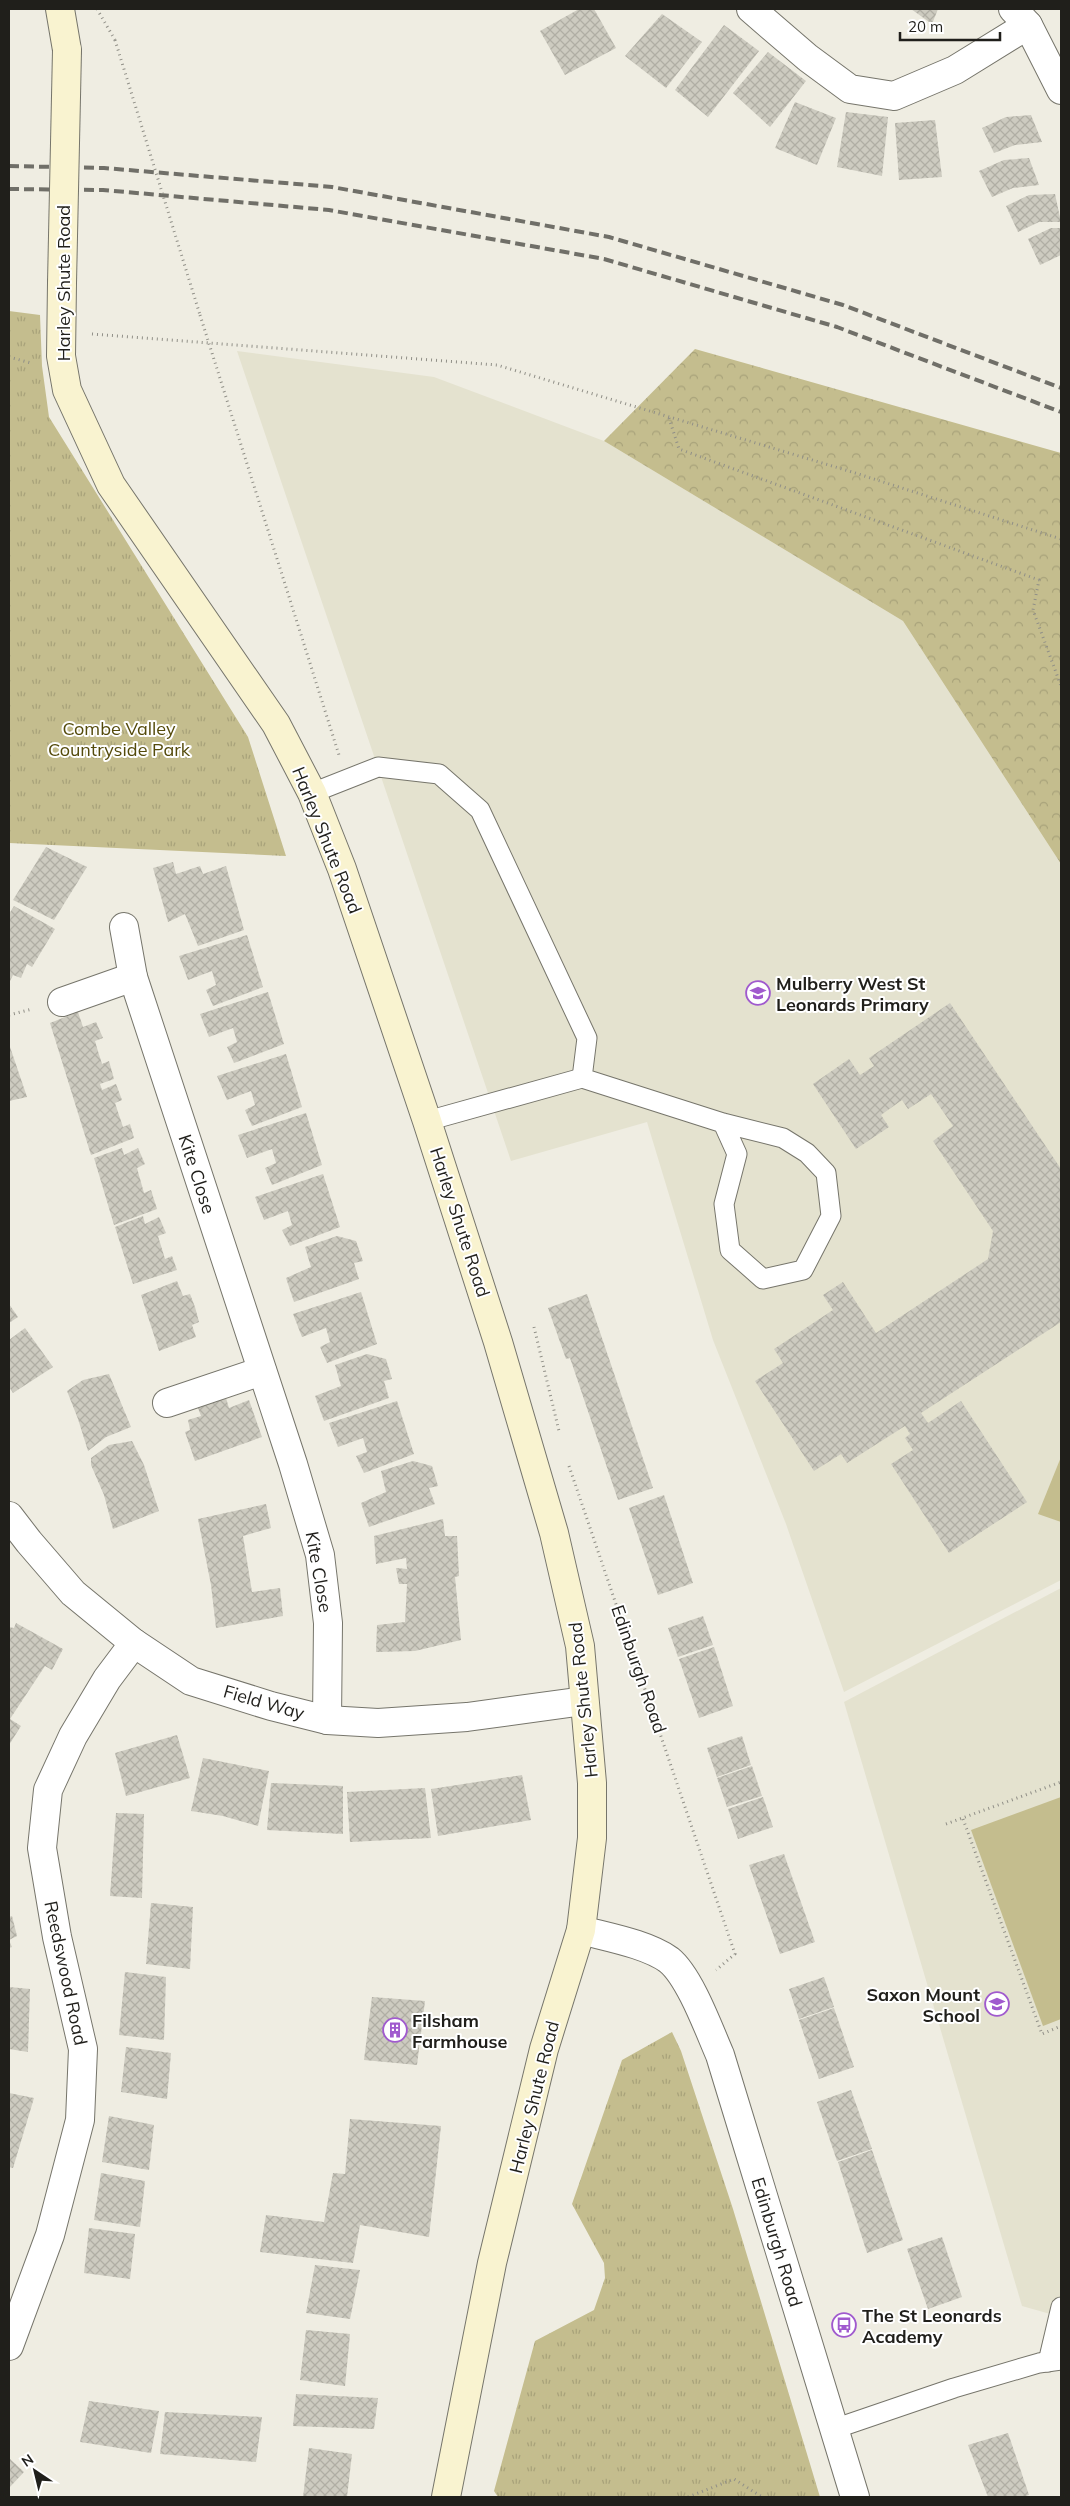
<svg xmlns="http://www.w3.org/2000/svg" width="1070" height="2506" font-family="Mulish,sans-serif">
	<style>
		.built { fill: #e4e2cf }
		.grass { fill: url(#grass-tufts) }
		.forest { fill: url(#forest-crowns) }
		.garden { fill: #c4bd8e }
		.building { fill: url(#building-cross-hatch) }
		.lines { fill: none; stroke-linecap: round; stroke-linejoin: round }
		.service-casing { stroke: #76756b; stroke-width: 21 }
		.minor-casing { stroke: #76756b; stroke-width: 30 }
		.secondary-casing { stroke: #76756b; stroke-width: 30 }
		.path { stroke: #908f87; stroke-width: 3; stroke-dasharray: 1 4; stroke-linecap: butt }
		.service { stroke: #fff; stroke-width: 19 }
		.minor { stroke: #fff; stroke-width: 28 }
		.secondary { stroke: #f9f3d0; stroke-width: 28 }
		.rail { stroke: #706f68; stroke-width: 4; stroke-dasharray: 10 5; stroke-linecap: butt }
		.secondary-bridge-casing { stroke: #76756b; stroke-width: 30; stroke-linecap: butt }
		.path-bridge { stroke: #908f87; stroke-width: 3; stroke-dasharray: 1 4; stroke-linecap: butt }
		.secondary-bridge { stroke: #f9f3d0; stroke-width: 28 }
		.labels { text-anchor: middle; dominant-baseline: central; stroke-width: 4; stroke-linejoin: round; paint-order: stroke }
		.street-label { font-size: 18px; fill: #201f1b; stroke: #fff }
		.park-label { font-size: 18px; fill: #544a0a; stroke: #fff }
		.poi-label { font-size: 18px; font-weight: bold; fill: #201f1b; stroke: #fff; text-anchor: start }
	</style>
	<defs>
		<pattern id="grass-tufts" width="24" height="20" patternUnits="userSpaceOnUse" patternTransform="scale(1.25)"><rect width="24" height="20" fill="#c4bd8e"/><path d="M3 7l-1-3M5 7V3M7 7l1-3M15 17l-1-3M17 17v-4M19 17l1-3" fill="none" stroke="#a8a27a"/></pattern>
		<pattern id="forest-crowns" width="20" height="18" patternUnits="userSpaceOnUse" patternTransform="scale(1.25)"><rect width="20" height="18" fill="#c4bd8e"/><path d="M2 6a3 3 0 1 1 6 0M12 15a3 3 0 1 1 6 0" fill="none" stroke="#a8a27a"/></pattern>
		<pattern id="building-cross-hatch" width="8" height="8" patternUnits="userSpaceOnUse" patternTransform="scale(1.25)"><rect width="8" height="8" fill="#cdcbc0"/><path d="M0 0l8 8M0 8l8-8" fill="none" stroke="#b0aea4"/></pattern>
	</defs>
	<rect width="100%" height="100%" fill="#efede2"/>
	<g class="built">
		<path d="M 237,351 L 434,377 L 604,441 L 903,621 L 1061,864 L 1061,1580 L 844,1692 L 786,1524 L 713,1340 L 647,1122 L 511,1161 Z"/>
		<path d="M 1061,1588 L 1061,2317 L 1022,2306 L 844,1702 Z"/>
	</g>
	<g class="grass">
		<path d="M 9,311 L 40,315 L 42,366 L 49,417 L 248,737 L 286,856 L 9,843 Z"/>
		<path d="M 672,2032 L 681,2051 L 733,2209 L 820,2497 L 498,2497 L 494,2491 L 535,2341 L 594,2310 L 605,2278 L 604,2263 L 572,2204 L 622,2060 Z"/>
	</g>
	<path class="forest" d="M 695,349 L 1061,453 L 1061,864 L 903,621 L 604,441 Z"/>
	<g class="garden">
		<path d="M 1061,1457 L 1061,1522 L 1038,1514 Z"/>
		<path d="M 1061,1797 L 1061,2019 L 1043,2026 L 971,1830 Z"/>
	</g>
	<g class="building">
		<path d="M 579,9 L 594,9 L 616,48 L 565,75 L 540,31 Z"/>
		<path d="M 911,9 L 938,9 L 932,24 Z"/>
		<path d="M 662,14 L 702,42 L 666,88 L 625,56 Z"/>
		<path d="M 724,25 L 759,51 L 708,117 L 675,90 Z"/>
		<path d="M 768,52 L 806,81 L 770,127 L 733,93 Z"/>
		<path d="M 795,102 L 836,118 L 817,165 L 775,148 Z"/>
		<path d="M 846,112 L 888,117 L 882,176 L 837,167 Z"/>
		<path d="M 1031,115 L 1042,142 L 1015,145 L 994,153 L 982,128 L 1006,117 Z"/>
		<path d="M 935,120 L 942,177 L 899,180 L 895,123 Z"/>
		<path d="M 1029,158 L 1039,185 L 1013,188 L 992,197 L 979,171 L 1004,160 Z"/>
		<path d="M 1055,194 L 1061,222 L 1039,222 L 1018,232 L 1006,206 L 1029,195 Z"/>
		<path d="M 1051,228 L 1061,228 L 1061,255 L 1040,265 L 1028,239 Z"/>
		<path d="M 46,847 L 87,867 L 54,920 L 13,900 Z"/>
		<path d="M 173,862 L 176,874 L 200,866 L 203,874 L 226,866 L 244,930 L 198,946 L 185,914 L 168,922 L 153,868 Z"/>
		<path d="M 14,906 L 55,929 L 32,967 L 27,964 L 21,978 L 13,975 L 9,983 L 9,914 Z"/>
		<path d="M 247,935 L 263,987 L 213,1006 L 206,990 L 216,985 L 212,971 L 188,980 L 179,956 Z"/>
		<path d="M 268,992 L 284,1044 L 234,1063 L 227,1047 L 237,1042 L 233,1028 L 209,1037 L 200,1014 Z"/>
		<path d="M 950,1003 L 1061,1169 L 1061,1322 L 921,1413 L 928,1423 L 961,1401 L 1027,1502 L 949,1553 L 891,1464 L 913,1450 L 905,1438 L 910,1434 L 905,1426 L 847,1463 L 841,1454 L 814,1471 L 755,1381 L 783,1363 L 774,1349 L 833,1310 L 823,1295 L 843,1282 L 876,1333 L 988,1259 L 993,1231 L 933,1141 L 953,1126 L 931,1094 L 908,1109 L 902,1100 L 881,1115 L 889,1127 L 856,1149 L 813,1084 L 849,1059 L 860,1075 L 874,1066 L 869,1058 Z"/>
		<path d="M 78,1012 L 83,1027 L 96,1022 L 103,1038 L 95,1041 L 97,1048 L 102,1064 L 109,1061 L 114,1079 L 100,1084 L 102,1090 L 116,1084 L 122,1100 L 115,1103 L 123,1127 L 130,1124 L 134,1138 L 91,1155 L 50,1023 Z"/>
		<path d="M 9,1044 L 27,1097 L 9,1101 Z"/>
		<path d="M 286,1054 L 302,1107 L 252,1126 L 245,1110 L 255,1105 L 251,1091 L 227,1100 L 217,1076 Z"/>
		<path d="M 306,1113 L 322,1165 L 272,1185 L 265,1168 L 276,1163 L 272,1149 L 247,1158 L 238,1135 Z"/>
		<path d="M 122,1148 L 124,1155 L 138,1148 L 145,1164 L 137,1168 L 144,1193 L 151,1190 L 157,1209 L 114,1225 L 94,1158 Z"/>
		<path d="M 323,1174 L 340,1227 L 290,1246 L 282,1230 L 292,1225 L 288,1211 L 264,1220 L 255,1197 Z"/>
		<path d="M 143,1216 L 145,1224 L 159,1217 L 166,1233 L 158,1236 L 165,1259 L 172,1256 L 177,1270 L 133,1284 L 115,1227 Z"/>
		<path d="M 337,1236 L 356,1241 L 363,1261 L 354,1263 L 359,1279 L 294,1302 L 286,1278 L 311,1267 L 305,1247 Z"/>
		<path d="M 177,1281 L 183,1296 L 190,1294 L 195,1307 L 199,1322 L 192,1325 L 196,1337 L 159,1351 L 141,1295 Z"/>
		<path d="M 361,1292 L 377,1344 L 327,1363 L 320,1347 L 330,1342 L 326,1328 L 302,1337 L 293,1314 Z"/>
		<path d="M 587,1294 L 653,1488 L 618,1500 L 570,1358 L 566,1359 L 548,1308 Z"/>
		<path d="M 9,1304 L 18,1317 L 9,1323 Z"/>
		<path d="M 25,1328 L 53,1367 L 13,1393 L 9,1387 L 9,1340 Z"/>
		<path d="M 367,1354 L 386,1359 L 392,1379 L 384,1381 L 389,1398 L 324,1421 L 315,1396 L 341,1386 L 335,1365 Z"/>
		<path d="M 109,1374 L 131,1427 L 106,1437 L 88,1451 L 78,1419 L 67,1391 L 83,1380 Z"/>
		<path d="M 226,1398 L 229,1408 L 249,1400 L 262,1437 L 195,1461 L 185,1432 L 190,1430 L 188,1420 L 201,1416 L 198,1408 Z"/>
		<path d="M 397,1401 L 414,1454 L 364,1473 L 356,1456 L 367,1452 L 363,1438 L 338,1447 L 329,1423 Z"/>
		<path d="M 132,1441 L 144,1465 L 159,1511 L 113,1529 L 104,1495 L 91,1465 L 91,1458 L 109,1445 Z"/>
		<path d="M 413,1461 L 432,1466 L 438,1486 L 429,1488 L 435,1504 L 369,1527 L 361,1503 L 386,1492 L 381,1471 Z"/>
		<path d="M 664,1495 L 693,1583 L 658,1595 L 629,1508 Z"/>
		<path d="M 266,1504 L 271,1528 L 243,1536 L 252,1592 L 280,1588 L 283,1616 L 216,1628 L 211,1585 L 198,1519 Z"/>
		<path d="M 443,1519 L 445,1536 L 457,1536 L 459,1576 L 455,1577 L 461,1640 L 415,1651 L 376,1652 L 377,1625 L 405,1622 L 407,1584 L 399,1584 L 396,1568 L 407,1569 L 406,1558 L 376,1564 L 374,1536 Z"/>
		<path d="M 703,1616 L 713,1645 L 678,1657 L 668,1628 Z"/>
		<path d="M 16,1623 L 63,1649 L 52,1670 L 45,1666 L 10,1719 L 21,1726 L 9,1745 L 9,1627 L 14,1628 Z"/>
		<path d="M 714,1647 L 733,1706 L 699,1718 L 679,1659 Z"/>
		<path d="M 177,1735 L 190,1778 L 126,1796 L 115,1753 Z"/>
		<path d="M 742,1736 L 751,1765 L 717,1777 L 707,1748 Z"/>
		<path d="M 203,1758 L 269,1771 L 258,1826 L 223,1816 L 191,1811 Z"/>
		<path d="M 752,1766 L 762,1796 L 727,1807 L 717,1778 Z"/>
		<path d="M 522,1775 L 531,1820 L 438,1836 L 431,1789 Z"/>
		<path d="M 271,1783 L 343,1786 L 343,1834 L 267,1830 Z"/>
		<path d="M 425,1788 L 431,1838 L 350,1842 L 347,1792 Z"/>
		<path d="M 763,1797 L 773,1827 L 738,1839 L 728,1809 Z"/>
		<path d="M 116,1813 L 144,1814 L 142,1898 L 110,1896 Z"/>
		<path d="M 784,1854 L 815,1942 L 780,1954 L 749,1865 Z"/>
		<path d="M 151,1903 L 193,1907 L 190,1969 L 146,1964 Z"/>
		<path d="M 12,1916 L 17,1936 L 9,1940 L 12,1947 L 9,1948 L 9,1917 Z"/>
		<path d="M 125,1972 L 166,1977 L 164,2040 L 119,2035 Z"/>
		<path d="M 824,1977 L 834,2007 L 799,2019 L 789,1989 Z"/>
		<path d="M 9,1987 L 30,1989 L 28,2052 L 9,2049 Z"/>
		<path d="M 372,1997 L 425,2001 L 417,2065 L 364,2060 Z"/>
		<path d="M 834,2008 L 854,2067 L 819,2079 L 799,2020 Z"/>
		<path d="M 126,2047 L 171,2053 L 167,2099 L 121,2092 Z"/>
		<path d="M 851,2090 L 872,2149 L 837,2161 L 817,2102 Z"/>
		<path d="M 9,2093 L 34,2098 L 13,2168 L 9,2167 Z"/>
		<path d="M 109,2116 L 154,2125 L 149,2170 L 102,2162 Z"/>
		<path d="M 350,2119 L 441,2126 L 429,2237 L 360,2225 L 353,2263 L 260,2252 L 266,2215 L 324,2222 L 333,2173 L 345,2174 Z"/>
		<path d="M 872,2150 L 903,2240 L 867,2253 L 838,2162 Z"/>
		<path d="M 101,2173 L 145,2181 L 140,2227 L 94,2220 Z"/>
		<path d="M 89,2228 L 135,2234 L 130,2279 L 84,2273 Z"/>
		<path d="M 942,2237 L 962,2297 L 928,2309 L 907,2249 Z"/>
		<path d="M 315,2265 L 360,2270 L 350,2319 L 306,2313 Z"/>
		<path d="M 306,2330 L 350,2334 L 345,2386 L 300,2380 Z"/>
		<path d="M 296,2394 L 378,2398 L 374,2429 L 293,2426 Z"/>
		<path d="M 89,2401 L 159,2411 L 151,2453 L 80,2442 Z"/>
		<path d="M 165,2412 L 262,2417 L 256,2462 L 160,2454 Z"/>
		<path d="M 1008,2433 L 1029,2495 L 1022,2497 L 988,2497 L 968,2445 Z"/>
		<path d="M 309,2448 L 352,2454 L 347,2497 L 303,2497 Z"/>
		<path d="M 9,2458 L 24,2472 L 9,2488 Z"/>
	</g>
	<g class="lines">
		<g class="service-casing">
			<g id="service">
				<path d="M 312,793 L 378,767 L 439,774 L 480,810 L 587,1038 L 582,1078 L 723,1123 L 783,1138 L 807,1153 L 826,1173 L 831,1216 L 803,1270 L 763,1279 L 730,1250 L 724,1204 L 737,1154 L 723,1123"/>
				<path d="M 427,1121 L 582,1078"/>
				<path d="M 1048,2362 L 1061,2307"/>
				<path d="M 834,2429 L 954,2388 L 1039,2363 L 1061,2360"/>
			</g>
		</g>
		<g class="minor-casing">
			<g id="minor">
				<path d="M 751,9 L 808,58 L 850,89 L 894,96 L 955,70 L 1028,25"/>
				<path d="M 1013,9 L 1028,25 L 1061,90"/>
				<path d="M 124,927 L 133,977 L 293,1464 L 320,1555 L 328,1623 L 327,1720"/>
				<path d="M 62,1002 L 133,977"/>
				<path d="M 167,1403 L 262,1371"/>
				<path d="M 9,1516 L 29,1542 L 73,1593 L 134,1643 L 191,1681 L 271,1706 L 327,1720 L 378,1723 L 467,1717 L 584,1701"/>
				<path d="M 581,1930 C 607,1937 647,1944 669,1960 C 690,1977 709,2030 720,2055 L 855,2497"/>
				<path d="M 9,2346 L 50,2235 L 80,2120 L 83,2049 L 57,1937 L 42,1848 L 48,1790 L 73,1736 L 107,1679 L 134,1643"/>
			</g>
		</g>
		<g class="secondary-casing">
			<g id="secondary">
				<path d="M 60,9 L 67,50"/>
				<path d="M 62,283 L 61,356 L 67,390 L 111,485 L 276,724 L 312,793 L 342,869 L 427,1121 L 498,1342 L 554,1533 L 580,1646 L 592,1783 L 592,1838 L 581,1930 L 544,2049 L 492,2263 L 446,2497"/>
			</g>
		</g>
		<g class="path">
			<path d="M 97,9 L 115,40"/>
			<path d="M 200,315 L 339,755"/>
			<path d="M 92,334 L 497,365 L 852,472 L 1061,539"/>
			<path d="M 9,357 L 31,363"/>
			<path d="M 669,418 L 679,449 L 1039,580 L 1033,610 L 1061,686"/>
			<path d="M 9,1015 L 32,1009"/>
			<path d="M 534,1327 L 559,1431"/>
			<path d="M 569,1466 L 735,1954 L 716,1970"/>
			<path d="M 963,1819 L 1042,2034 L 1061,2026"/>
			<path d="M 946,1824 L 1061,1782"/>
			<path d="M 688,2497 L 734,2479 L 762,2497"/>
		</g>
		<use href="#service" class="service"/>
		<use href="#minor" class="minor"/>
		<use href="#secondary" class="secondary"/>
		<g class="rail">
			<path d="M 9,166 L 104,168 L 332,187 L 609,237 L 843,305 L 1061,388"/>
			<path d="M 9,189 L 103,190 L 329,210 L 604,259 L 837,327 L 1061,412"/>
		</g>
		<g class="secondary-bridge-casing">
			<path id="secondary-bridge" d="M 62,283 L 67,50"/>
		</g>
		<path class="path-bridge" d="M 115,40 L 200,315"/>
		<use href="#secondary-bridge" class="secondary-bridge"/>
	</g>
	<defs>
		<g id="school-ring" transform="scale(1.25)"><circle r="9.5" fill="#fff" stroke="#a05ace" stroke-width="1.5"/><path d="M0-5L7-2L0 1L-7-2ZM-4 1L0 2.5L4 1V4Q0 6-4 4Z" fill="#a05ace"/></g>
		<g id="building-ring" transform="scale(1.25)"><circle r="9.5" fill="#fff" stroke="#a05ace" stroke-width="1.5"/><path d="M-4-6H4V6H1V3H-1V6H-4ZM-2.5-4.3h1.7v1.8h-1.7ZM.8-4.3h1.7v1.8H.8ZM-2.5-1h1.7V.8h-1.7ZM.8-1h1.7V.8H.8Z" fill="#a05ace"/></g>
		<g id="bus-ring" transform="scale(1.25)"><circle r="9.5" fill="#fff" stroke="#a05ace" stroke-width="1.5"/><path d="M-5-6H5V4H4V6H2V4H-2V6H-4V4H-5ZM-3.5-4V0h7V-4ZM-3.5 1.2v1.5H-2V1.2ZM2 1.2v1.5H3.5V1.2Z" fill="#a05ace"/></g>
	</defs>
	<g fill-rule="evenodd">
		<use href="#school-ring" x="758" y="993"/>
		<use href="#school-ring" x="997" y="2004"/>
		<use href="#building-ring" x="395" y="2030"/>
		<use href="#bus-ring" x="844" y="2325"/>
	</g>
	<g class="labels">
		<g class="street-label">
			<text transform="translate(63 283) rotate(-90)">Harley Shute Road</text>
			<text transform="translate(327 840) rotate(68)">Harley Shute Road</text>
			<text transform="translate(197 1174) rotate(72)">Kite Close</text>
			<text transform="translate(460 1222) rotate(72)">Harley Shute Road</text>
			<text transform="translate(319 1572) rotate(80)">Kite Close</text>
			<text transform="translate(639 1669) rotate(71)">Edinburgh Road</text>
			<text transform="translate(583 1700) rotate(-96)">Harley Shute Road</text>
			<text transform="translate(264 1702) rotate(16)">Field Way</text>
			<text transform="translate(66 1973) rotate(78)">Reedswood Road</text>
			<text transform="translate(534 2097) rotate(-76)">Harley Shute Road</text>
			<text transform="translate(777 2242) rotate(73)">Edinburgh Road</text>
		</g>
		<g class="park-label">
			<text x="119" y="728">Combe Valley<tspan x="119" dy="21">Countryside Park</tspan></text>
		</g>
		<g class="poi-label">
			<text x="776" y="983">Mulberry West St<tspan x="776" dy="21">Leonards Primary</tspan></text>
			<text x="980" y="1994" text-anchor="end">Saxon Mount<tspan x="980" dy="21">School</tspan></text>
			<text x="412" y="2020">Filsham<tspan x="412" dy="21">Farmhouse</tspan></text>
			<text x="862" y="2315">The St Leonards<tspan x="862" dy="21">Academy</tspan></text>
		</g>
	</g>
	<rect width="1070" height="2506" fill="none" stroke="#201f1b" stroke-width="20"/>
	<g transform="translate(35 2471) rotate(325)" stroke="#ffffff" stroke-width="4" paint-order="stroke">
	<path d="M0-4L9 19L0 12L-9 19Z" fill="#201f1b"/>
	<text y="-8" font-size="14" font-weight="bold" text-anchor="middle" fill="#201f1b">N</text>
	</g>
	<path d="M900 32v8h100v-8" fill="none" stroke="#201f1b" stroke-width="2.5"/>
	<text x="908" y="32" font-size="15" fill="#201f1b" stroke="#ffffff" stroke-width="4" paint-order="stroke">20 m</text>
</svg>
